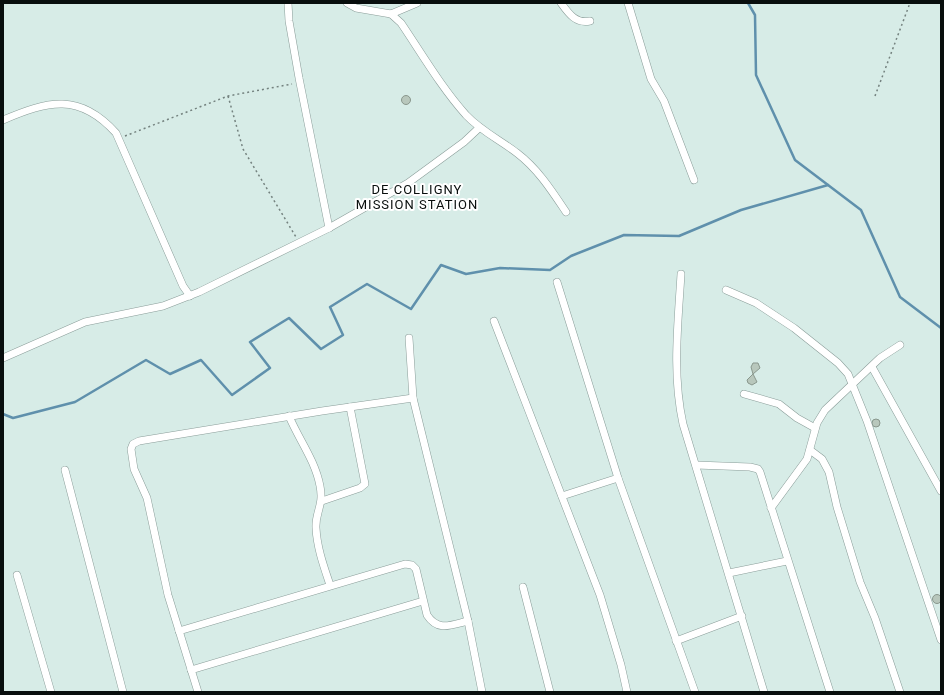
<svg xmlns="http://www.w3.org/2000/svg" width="944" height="695" font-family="Roboto,sans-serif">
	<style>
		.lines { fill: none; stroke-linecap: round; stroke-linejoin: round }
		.stream { stroke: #5f90ac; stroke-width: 2.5 }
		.building { fill: #b8c7bc; stroke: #89978d }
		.minor-casing { stroke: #8a9d99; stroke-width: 8 }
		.path { stroke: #74827f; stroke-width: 1.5; stroke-dasharray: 2 3; stroke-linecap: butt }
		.minor { stroke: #fff; stroke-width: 7 }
		.labels { text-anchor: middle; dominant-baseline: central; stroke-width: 4; stroke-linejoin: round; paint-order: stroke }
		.quarter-label { font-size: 13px; letter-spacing: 1px; fill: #080e0d; stroke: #fff }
	</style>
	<rect width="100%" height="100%" fill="#d7ece7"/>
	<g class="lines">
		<g class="stream">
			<path d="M 748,3 L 755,15 L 756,75 L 795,160 L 861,210 L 900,297 L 941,328"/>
			<path d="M 3,414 L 13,418 L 75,402 L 146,360 L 170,374 L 201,360 L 232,395 L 270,368 L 250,342 L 289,318 L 321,349 L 343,335 L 330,307 L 367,284 L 411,309 L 441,265 L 466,274 L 500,268 L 550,270 L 571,256 L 624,235 L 679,236 L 741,210 L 828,185"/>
		</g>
	</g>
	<g class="building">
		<circle cx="406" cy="100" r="4.5"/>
		<path d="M 753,363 L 758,363 L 760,368 L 753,374 L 751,367 Z"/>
		<path d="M 753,374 L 757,382 L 752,385 L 748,383 L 747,380 Z"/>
		<circle cx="876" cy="423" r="4"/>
		<circle cx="937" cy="599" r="4.5"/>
	</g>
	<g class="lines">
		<g class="minor-casing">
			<g id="minor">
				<path d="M 288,3 L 289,21 L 299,78 L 329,228"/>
				<path d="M 347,3 L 356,8 L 391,14 L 417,3"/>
				<path d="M 561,3 C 569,14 576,24 590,21"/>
				<path d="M 628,3 L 651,79 L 664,101 L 694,180"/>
				<path d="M 391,14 L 401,23 C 422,54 441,87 466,115 C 481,131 500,140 517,153 C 538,169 552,191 566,212"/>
				<path d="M 3,120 C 48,101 79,92 116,133 L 183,286 L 190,296"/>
				<path d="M 681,274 C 678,324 672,374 683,424 L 764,692"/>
				<path d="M 557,282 L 618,478 L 695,692"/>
				<path d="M 726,290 L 756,303 L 794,328 L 838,363 L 848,374 L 867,421 L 941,640"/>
				<path d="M 494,321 L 600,595 L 621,665 L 627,692"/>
				<path d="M 409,338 L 413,398 L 468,621 L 482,692"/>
				<path d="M 3,358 L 85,322 L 163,306 L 199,292 L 329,228 L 408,183 L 464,142 L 479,128"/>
				<path d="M 872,367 L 941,491"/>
				<path d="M 744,394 L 779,404 L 797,418 L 815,428"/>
				<path d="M 289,416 C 299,440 315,460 320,486 C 324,506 315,512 316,528 C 317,548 324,567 330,585"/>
				<path d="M 810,450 L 822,459 L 829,472 L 837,507 L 860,582 L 875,618 L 900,692"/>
				<path d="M 696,465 L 750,467 L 758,469 L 760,472 L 830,692"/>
				<path d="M 65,470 L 123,692"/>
				<path d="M 562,496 L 618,478"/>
				<path d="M 322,501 L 360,488 L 365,484 L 350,407"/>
				<path d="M 771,508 L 807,459 L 817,423 L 825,410 L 880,358 L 900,345"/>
				<path d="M 729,573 L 787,561"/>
				<path d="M 17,575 L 51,692"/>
				<path d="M 523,587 L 550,692"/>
				<path d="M 179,631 L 405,564 L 412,565 L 416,569 L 427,615 C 438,632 451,625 468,621"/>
				<path d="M 676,641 L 742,616"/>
				<path d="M 191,670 L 423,601"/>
				<path d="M 198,692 L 168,595 L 147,498 L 134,469 L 131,449 L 133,444 L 139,441 L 322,411 L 413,398"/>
			</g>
		</g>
		<g class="path">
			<path d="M 228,96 L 243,149 L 296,237"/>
			<path d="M 875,96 L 910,3"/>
			<path d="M 125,136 L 228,96 L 292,84"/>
		</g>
		<use href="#minor" class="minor"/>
	</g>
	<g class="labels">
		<g class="quarter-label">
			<text x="417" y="189">DE COLLIGNY<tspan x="417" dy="15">MISSION STATION</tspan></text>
		</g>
	</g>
	<rect width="944" height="695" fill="none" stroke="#080e0d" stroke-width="8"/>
</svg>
